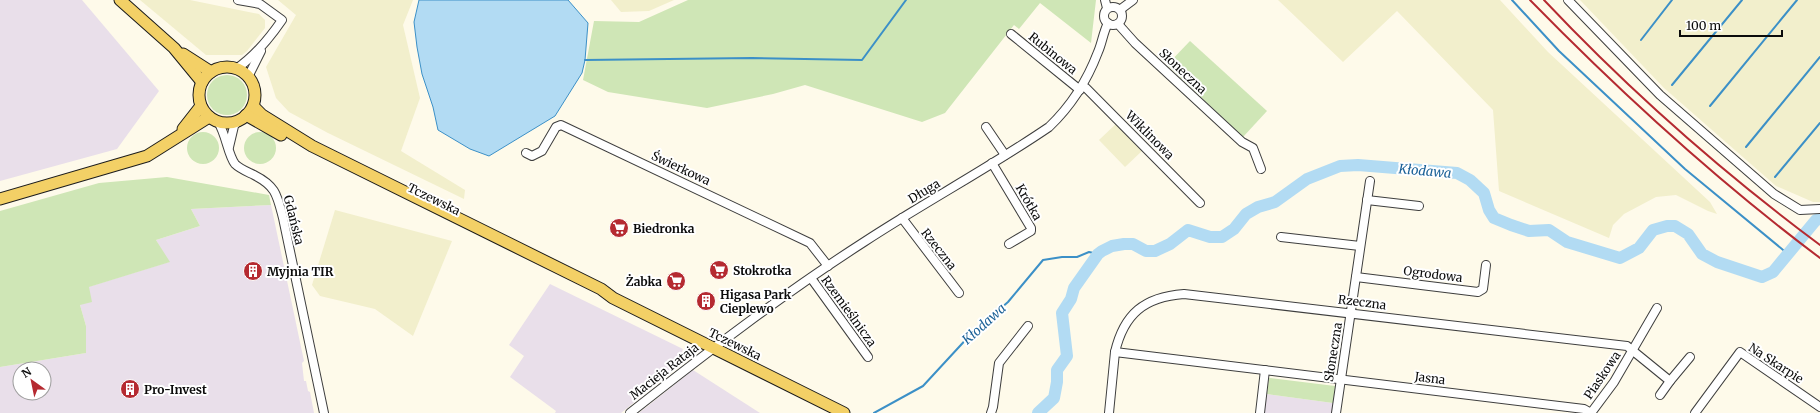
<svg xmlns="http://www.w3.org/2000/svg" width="1820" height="413" font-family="Merriweather,serif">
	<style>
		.industrial { fill: #e9dfea; fill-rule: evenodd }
		.farmland { fill: #f2efcc }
		.green { fill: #cfe6b6 }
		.water { fill: #b2dbf3; stroke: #3c90c7 }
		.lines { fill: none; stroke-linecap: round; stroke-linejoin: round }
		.stream { stroke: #3c90c7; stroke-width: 2 }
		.river { stroke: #b2dbf3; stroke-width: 12 }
		.minor-casing { stroke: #3e3e3e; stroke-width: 10 }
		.major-casing { stroke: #1c1c1c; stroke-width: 13 }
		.minor { stroke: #fff; stroke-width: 8 }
		.major { stroke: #f3d066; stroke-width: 11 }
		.rail { stroke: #b52a31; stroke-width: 2 }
		.labels { text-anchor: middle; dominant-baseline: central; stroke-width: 4; stroke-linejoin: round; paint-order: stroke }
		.street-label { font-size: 12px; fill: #0b0b0b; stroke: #fff }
		.poi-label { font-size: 12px; font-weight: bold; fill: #0b0b0b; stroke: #fff; text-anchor: start }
		.water-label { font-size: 13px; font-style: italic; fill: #1b6197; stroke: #fff }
	</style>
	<rect width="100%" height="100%" fill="#fefaea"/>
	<g class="industrial">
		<path d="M 0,0 L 82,0 L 159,91 L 117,149 L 0,181 Z"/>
		<path d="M 271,205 L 304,361 L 302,363 L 304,381 L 306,381 L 308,391 L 310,392 L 314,413 L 0,413 L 0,367 L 86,353 L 86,326 L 80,305 L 88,287 L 169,262 L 156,240 L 200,226 L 191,209 ZM 20,369 L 44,369 L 44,393 L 20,393 Z"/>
		<path d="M 550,284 L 683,349 L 677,368 L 621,413 L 555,413 L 556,411 L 510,377 L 524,356 L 509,345 Z"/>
		<path d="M 693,370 L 760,413 L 639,413 Z"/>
		<path d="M 1267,394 L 1333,403 L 1332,413 L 1264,413 Z"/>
	</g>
	<g class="farmland">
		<path d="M 140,0 L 190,0 L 259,14 L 265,20 L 265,28 L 247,51 L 242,55 L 206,55 Z"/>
		<path d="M 278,0 L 413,0 L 403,25 L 420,98 L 401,151 L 465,190 L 464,199 L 328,133 L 289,112 L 276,98 L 266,67 L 296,15 Z"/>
		<path d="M 611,0 L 674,0 L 649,11 L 621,12 Z"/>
		<path d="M 1278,0 L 1500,0 L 1548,52 L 1710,202 L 1717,214 L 1708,211 L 1676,195 L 1656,197 L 1624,214 L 1613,225 L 1609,238 L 1499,191 L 1493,110 L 1397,11 L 1343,62 Z"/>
		<path d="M 1580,0 L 1820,0 L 1820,202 L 1813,202 L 1776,186 L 1664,88 Z"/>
		<path d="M 1117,123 L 1143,150 L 1125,167 L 1099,140 Z"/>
		<path d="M 335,210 L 452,241 L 413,336 L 375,309 L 320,296 L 312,285 Z"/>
	</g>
	<g class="green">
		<path d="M 688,0 L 1096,0 L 1091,43 L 1040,3 L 1019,29 L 1014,25 L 945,113 L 922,122 L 805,85 L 773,94 L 707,108 L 608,92 L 583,80 L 594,21 L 639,22 Z"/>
		<path d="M 1190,41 L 1267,111 L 1243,137 L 1167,65 Z"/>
		<circle cx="227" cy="95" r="20"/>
		<circle cx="260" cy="148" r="16"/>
		<circle cx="203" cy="148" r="16"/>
		<path d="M 167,177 L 269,195 L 271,205 L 191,209 L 200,226 L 156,240 L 170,262 L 89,287 L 92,302 L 80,305 L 86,326 L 86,353 L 0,367 L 0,211 L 99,183 Z"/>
		<path d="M 1269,378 L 1335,386 L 1333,403 L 1267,394 Z"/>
	</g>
	<path class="water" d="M 419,0 L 568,0 L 588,23 L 585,60 L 582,73 L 555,116 L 489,156 L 470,149 L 438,130 L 433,107 L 422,74 L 417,47 L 414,22 Z"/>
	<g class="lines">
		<g class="stream">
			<path d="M 1512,0 L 1559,51 L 1685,169 L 1788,254"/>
			<path d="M 1641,40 L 1672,0"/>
			<path d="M 585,60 L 752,58 L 862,60 L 906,0"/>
			<path d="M 1672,85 L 1742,0"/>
			<path d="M 1710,106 L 1797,0"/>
			<path d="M 1746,147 L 1820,57"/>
			<path d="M 1775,177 L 1820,123"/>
			<path d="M 874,413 L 923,386 L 971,334 L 1008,302 L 1043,260 L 1062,257 L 1077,257 L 1089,252 L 1098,254"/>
		</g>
		<path class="river" d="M 1038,413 L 1054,398 L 1057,382 L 1057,370 L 1067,356 L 1062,313 L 1071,299 L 1074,288 L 1098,254 L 1102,251 L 1112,246 L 1124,244 L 1133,244 L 1146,251 L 1155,251 L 1170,244 L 1188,230 L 1210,237 L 1222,237 L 1234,229 L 1246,214 L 1258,207 L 1275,202 L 1307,179 L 1340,166 L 1358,165 L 1457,173 L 1470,180 L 1484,193 L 1489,210 L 1494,218 L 1511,225 L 1529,231 L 1549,230 L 1567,242 L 1620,258 L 1639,248 L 1653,230 L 1667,226 L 1675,226 L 1688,234 L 1702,254 L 1717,262 L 1762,277 L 1773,272 L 1816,220 L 1820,219"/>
		<g class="minor-casing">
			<g id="minor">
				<path d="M 1105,0 L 1107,8"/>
				<path d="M 1568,0 L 1660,95 L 1774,194 L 1800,210 L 1820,209"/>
				<circle cx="1113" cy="16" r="9"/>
				<path d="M 1121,9 L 1133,0"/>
				<path d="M 1118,24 L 1135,43 L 1242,142 L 1253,148 L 1261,169"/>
				<path d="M 1011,34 L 1080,90"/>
				<path d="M 236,69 C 255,56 269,39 282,20 L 260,4 L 238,0"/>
				<path d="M 248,77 L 261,51"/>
				<path d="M 1082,86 L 1086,88 L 1200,203"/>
				<path d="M 218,122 C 226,134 228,155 235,164 C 240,169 248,172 254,175 C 276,186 277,195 283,218 L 324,413"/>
				<path d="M 986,127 L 1005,155"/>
				<path d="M 229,147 L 234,126 L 238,121"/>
				<path d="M 526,153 L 532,156 L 542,151 L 556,127 L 561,125 L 810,243 L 828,266"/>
				<path d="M 992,163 L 1031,228 L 1031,231 L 1009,244"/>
				<path d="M 1367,200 L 1419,206"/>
				<path d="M 902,218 L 959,293"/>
				<path d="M 1281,237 L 1360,246"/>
				<path d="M 1356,277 L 1478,292 L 1483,289 L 1486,265"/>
				<path d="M 811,278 L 868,357"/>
				<path d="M 1115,352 C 1124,314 1144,297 1184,294 L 1627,346 L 1670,381 L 1690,357"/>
				<path d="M 1660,395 L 1670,381"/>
				<path d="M 630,413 C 706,353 783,294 864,242 C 925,202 989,168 1049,127 C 1071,106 1087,81 1098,52 C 1102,43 1103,33 1108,23"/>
				<path d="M 991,413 L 993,407 L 999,363 L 1028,326"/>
				<path d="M 1109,413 L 1115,352 L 1584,409 L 1591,413"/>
				<path d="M 1260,413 L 1265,370"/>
				<path d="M 1336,413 L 1370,181"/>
				<path d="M 1591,413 L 1614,382 L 1657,308"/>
				<path d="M 1695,413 L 1740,352 L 1820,407"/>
			</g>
		</g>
		<g class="major-casing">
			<g id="major">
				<path d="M 120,0 L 174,48 L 202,82"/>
				<path d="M 183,54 L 211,72"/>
				<circle cx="227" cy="95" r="28"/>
				<path d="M 253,106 L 262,115 L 312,146 L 601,289 L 613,298 L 844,413"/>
				<path d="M 246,115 L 281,135"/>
				<path d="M 183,129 L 201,106"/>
				<path d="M 0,199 L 147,156 L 209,117"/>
			</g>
		</g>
		<use href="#minor" class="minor"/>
		<use href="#major" class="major"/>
		<g class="rail">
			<path d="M 1530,0 C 1621,93 1716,180 1820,258"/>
			<path d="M 1544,0 C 1628,89 1722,172 1820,245"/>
		</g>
	</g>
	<defs>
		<g id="supermarket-disc" transform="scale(1)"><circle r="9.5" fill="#b52a31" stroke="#fff"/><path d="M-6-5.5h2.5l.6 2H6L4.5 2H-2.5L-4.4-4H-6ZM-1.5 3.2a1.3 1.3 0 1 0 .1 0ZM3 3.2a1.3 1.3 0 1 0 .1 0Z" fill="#fff"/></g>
		<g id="building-disc" transform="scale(1)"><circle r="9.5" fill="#b52a31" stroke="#fff"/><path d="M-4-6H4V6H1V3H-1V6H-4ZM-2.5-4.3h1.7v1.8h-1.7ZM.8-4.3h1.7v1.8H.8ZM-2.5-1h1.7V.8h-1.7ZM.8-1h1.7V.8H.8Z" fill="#fff"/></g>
	</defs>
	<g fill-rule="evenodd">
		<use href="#supermarket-disc" x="619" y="228"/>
		<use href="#supermarket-disc" x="719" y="270"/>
		<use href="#building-disc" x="253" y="271"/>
		<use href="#supermarket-disc" x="676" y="281"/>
		<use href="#building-disc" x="706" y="301"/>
		<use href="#building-disc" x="130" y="389"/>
	</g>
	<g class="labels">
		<g class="street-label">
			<text transform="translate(1053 53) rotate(39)">Rubinowa</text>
			<text transform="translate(1183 71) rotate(43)">Słoneczna</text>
			<text transform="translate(1150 135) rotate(45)">Wiklinowa</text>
			<text transform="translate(681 168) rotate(25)">Świerkowa</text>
			<text transform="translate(924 191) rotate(-31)">Długa</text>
			<text transform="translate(434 199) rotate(26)">Tczewska</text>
			<text transform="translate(1029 202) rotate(60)">Krótka</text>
			<text transform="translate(294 220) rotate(76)">Gdańska</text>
			<text transform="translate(939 249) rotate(52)">Rzeczna</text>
			<text transform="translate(1433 274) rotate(7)">Ogrodowa</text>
			<text transform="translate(1362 302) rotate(7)">Rzeczna</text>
			<text transform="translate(849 311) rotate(54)">Rzemieślnicza</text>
			<text transform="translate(735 344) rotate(26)">Tczewska</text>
			<text transform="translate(1333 352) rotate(-81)">Słoneczna</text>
			<text transform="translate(1776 363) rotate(33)">Na Skarpie</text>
			<text transform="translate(664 371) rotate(-38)">Macieja Rataja</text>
			<text transform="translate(1602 375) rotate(-56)">Piaskowa</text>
			<text transform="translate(1430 378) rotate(7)">Jasna</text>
		</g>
		<g class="poi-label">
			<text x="633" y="228">Biedronka</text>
			<text x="733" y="270">Stokrotka</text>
			<text x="267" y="271">Myjnia TIR</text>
			<text x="662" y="281" text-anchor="end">Żabka</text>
			<text x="720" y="294">Higasa Park<tspan x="720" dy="14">Cieplewo</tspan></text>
			<text x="144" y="389">Pro-Invest</text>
		</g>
		<g class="water-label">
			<text transform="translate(1425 171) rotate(5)">Kłodawa</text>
			<text transform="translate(984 324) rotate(-42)">Kłodawa</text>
		</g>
	</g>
	<g transform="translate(32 381) rotate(327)"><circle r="19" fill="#ffffff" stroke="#9d9d9d"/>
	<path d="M0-3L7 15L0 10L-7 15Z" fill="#b52a31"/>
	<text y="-6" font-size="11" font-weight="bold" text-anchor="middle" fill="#0b0b0b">N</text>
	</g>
	<path d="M1680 30v6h102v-6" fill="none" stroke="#0b0b0b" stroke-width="2"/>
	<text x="1686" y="30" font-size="12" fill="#0b0b0b" stroke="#ffffff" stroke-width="3" paint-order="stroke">100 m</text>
</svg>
